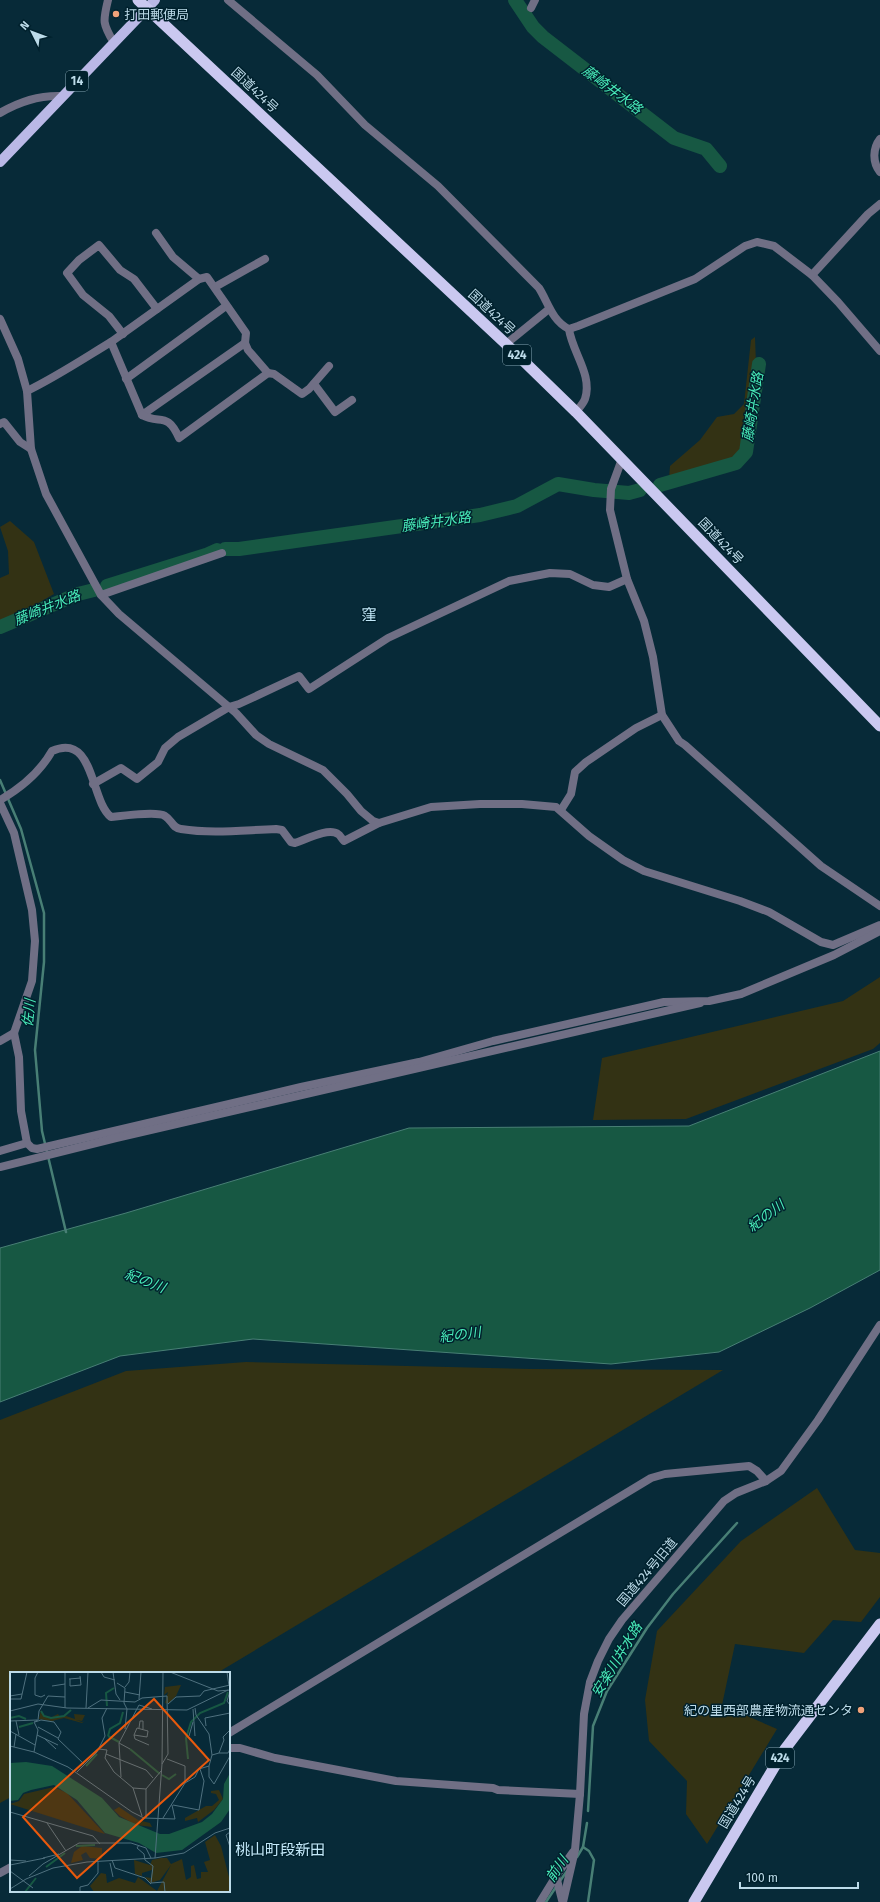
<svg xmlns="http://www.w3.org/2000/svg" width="880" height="1902" font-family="'Fira Sans','Noto Sans JP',sans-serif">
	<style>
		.green { fill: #333214 }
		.water { fill: #175843; stroke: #487f75 }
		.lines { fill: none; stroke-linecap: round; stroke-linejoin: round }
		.stream { stroke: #487f75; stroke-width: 2.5 }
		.river { stroke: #175843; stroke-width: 14 }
		.minor { stroke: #706f85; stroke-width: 8 }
		.tertiary { stroke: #706f85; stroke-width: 8 }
		.primary { stroke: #bab8e6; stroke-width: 10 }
		.trunk { stroke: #cac8f0; stroke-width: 11 }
		.poi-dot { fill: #f0a27a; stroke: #00212d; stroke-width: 1.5 }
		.labels { text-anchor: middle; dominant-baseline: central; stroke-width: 3; stroke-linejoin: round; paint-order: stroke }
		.shield { fill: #00212d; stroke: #84a3b1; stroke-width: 1 }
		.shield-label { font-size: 12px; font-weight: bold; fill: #bcdbe9 }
		.poi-label { font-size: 13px; fill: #bcdbe9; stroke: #00212d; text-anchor: start }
		.street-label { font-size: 13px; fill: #bcdbe9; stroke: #00212d }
		.water-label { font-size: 14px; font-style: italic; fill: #48ebb8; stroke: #00212d }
		.quarter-label { font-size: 15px; fill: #c3e8f9; stroke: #00212d }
		.inset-river { fill: none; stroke: #175843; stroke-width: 2 }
		.inset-road { fill: none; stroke: #4f717f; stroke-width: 1 }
		.view { fill: #e8590c; fill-opacity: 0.15; stroke: #e8590c; stroke-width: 2 }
		.inset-edge { fill: none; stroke: #bcdbe9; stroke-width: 2 }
	</style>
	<rect width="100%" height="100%" fill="#072a38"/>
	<g class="green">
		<path d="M 755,337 L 756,364 L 743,447 L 735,458 L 728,463 L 669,479 L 670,466 L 700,440 L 717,417 L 734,414 L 744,404 L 751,340 Z"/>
		<path d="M 10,521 L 34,542 L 54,594 L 16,616 L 0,621 L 0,578 L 9,574 L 8,551 L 0,527 Z"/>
		<path d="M 880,977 L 880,1043 L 873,1049 L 686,1119 L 593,1120 L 602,1058 L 843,1001 Z"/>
		<path d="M 246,1362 L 531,1369 L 723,1370 L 217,1673 L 11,1673 L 11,1797 L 0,1803 L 0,1420 L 126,1371 Z"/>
		<path d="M 817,1488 L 855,1550 L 880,1553 L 880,1597 L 861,1622 L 833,1620 L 804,1653 L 735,1644 L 722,1705 L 777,1729 L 707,1844 L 686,1814 L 687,1781 L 649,1741 L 645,1700 L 657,1631 L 741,1541 Z"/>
	</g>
	<path class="water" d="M 880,1051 L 880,1270 L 810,1308 L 719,1352 L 611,1364 L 253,1339 L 120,1356 L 0,1402 L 0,1248 L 126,1213 L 409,1128 L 689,1126 Z"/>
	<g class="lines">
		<g class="stream">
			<path d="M 0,780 L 21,829 L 44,913 L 44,962 L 35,1050 L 42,1131 L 66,1232"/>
			<path d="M 588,1811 L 593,1726 L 607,1691 L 647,1628 L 673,1594 L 737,1523"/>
			<path d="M 583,1847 L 589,1851 L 594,1860 L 588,1902"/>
			<path d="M 577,1857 L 583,1847 L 587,1823"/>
			<path d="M 560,1881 L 567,1871"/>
			<path d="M 546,1902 L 556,1887"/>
		</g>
		<g class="river">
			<path d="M 515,0 L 533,27 L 543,37 L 674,138 L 706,149 L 720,166"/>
			<path d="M 660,485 L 736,463 L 746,452 L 759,364"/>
			<path d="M 225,549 L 239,549 L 480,515 L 517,506 L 558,484 L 594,490 L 629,493 L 640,490"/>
			<path d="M 107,586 L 206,555 L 217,550"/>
			<path d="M 0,627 L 78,594 L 94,590"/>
		</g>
		<g class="minor">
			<path d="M 108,0 C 103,21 102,23 114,43"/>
			<path d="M 228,0 L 317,75 L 365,125 L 438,186 L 539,288 C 548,302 552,321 569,329 L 578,326 L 695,279 L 745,246 L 757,242 L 774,246 L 812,275 L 838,302 L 880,351"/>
			<path d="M 531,8 L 535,0"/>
			<path d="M 0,113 C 20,101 39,95 62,96"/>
			<path d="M 880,139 C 873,148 872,162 880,172"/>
			<path d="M 156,233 L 173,257 L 199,279"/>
			<path d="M 812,275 L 868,214 L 880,204"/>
			<path d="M 207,277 L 246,333 L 245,343 L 142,415 L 111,342 L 199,279 Z"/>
			<path d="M 215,287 L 265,259"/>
			<path d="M 0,319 L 18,359 L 27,391 L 31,449 L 46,494 L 101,595 L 119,614 L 236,713 L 256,735 L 269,744 L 323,770 L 347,794 L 361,811 L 373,821 L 379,823"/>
			<path d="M 569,329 C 572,352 593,375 585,399 C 583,404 579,408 576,412"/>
			<path d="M 123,334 L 109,316 L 83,295 L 67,273 L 79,260 L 99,245 L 120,270 L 134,279 L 157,309"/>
			<path d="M 245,343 L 248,350 L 268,373"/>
			<path d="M 506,344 L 549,309"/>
			<path d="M 126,379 L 226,306"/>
			<path d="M 314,384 L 335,412 L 352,400"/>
			<path d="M 27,391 C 56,377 83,359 111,342"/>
			<path d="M 142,415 C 160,425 167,411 179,438 L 268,373 L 274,374 L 302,394 L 309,389 L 329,366"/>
			<path d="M 0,424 L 4,422 L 20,442 L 31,449"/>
			<path d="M 622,459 L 611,489 L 610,510 L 627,579 L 644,621 L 653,657 L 662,715 L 679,741 L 685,745 L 821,866 L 880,906"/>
			<path d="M 101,595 L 222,553"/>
			<path d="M 93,784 L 121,768 L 137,779 L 158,762 L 165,748 L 178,737 L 229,707 L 239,704 L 299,676 L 309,689 L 388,638 L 509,581 L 550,573 L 570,574 L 593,585 L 609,587 L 627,579"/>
			<path d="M 0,800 C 21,788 40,772 52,751 C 95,732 90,801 111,817 C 122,816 157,811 165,816 C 172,820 172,828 181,829 C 212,834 244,830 276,829 L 282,830 L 291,842 L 295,843 C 305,840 328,827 338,834 C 340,835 342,839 344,841 L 379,823 L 431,807 L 480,804 L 522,804 L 556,807 L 589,836 L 623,860 L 644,871 L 740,901 L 769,912 L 821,942 L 833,945 L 880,925"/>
			<path d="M 0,803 L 14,833 L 32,910 L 35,941 L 32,981 L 14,1033 L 19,1057 L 21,1111 L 27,1143 L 32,1148 L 37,1149 L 301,1087 L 419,1062 L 493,1041 L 664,1002 L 709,1001 L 741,994 L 834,955 L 880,931"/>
			<path d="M 561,810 L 571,794 L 575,772 L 586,762 L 636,728 L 662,715"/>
			<path d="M 0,1041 L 14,1033"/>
			<path d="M 0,1167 L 116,1138 L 700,1003"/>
			<path d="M 229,1733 L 651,1478 L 665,1474 L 749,1466 L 757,1471 L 766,1481"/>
			<path d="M 229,1748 L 240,1748 L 275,1758 L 396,1781 L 493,1788 L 498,1790 L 580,1794"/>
			<path d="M 0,1873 L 11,1867"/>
			<path d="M 562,1900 L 556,1876 L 573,1852"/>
			<path d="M 540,1902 L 556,1876"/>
			<path d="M 563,1902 L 575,1850 L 580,1794 L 584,1714 L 590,1682 L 598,1661 L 609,1639 L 622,1620 L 724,1501 L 736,1493 L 766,1481 L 781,1471 L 818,1420 L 880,1325"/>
		</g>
		<path class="tertiary" d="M 0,1151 L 27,1143"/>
		<path class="primary" d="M 0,162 L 155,0"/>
		<g class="trunk">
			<path d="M 138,0 L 506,344 L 576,412 L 880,726"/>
			<path d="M 694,1902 L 785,1749 L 880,1624"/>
		</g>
	</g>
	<g class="poi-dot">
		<circle cx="116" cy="14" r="4"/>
		<circle cx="861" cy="1710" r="4"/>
	</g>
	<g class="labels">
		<g class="shield">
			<rect x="66" y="71" width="22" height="20" rx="3"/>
			<rect x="503" y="345" width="28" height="20" rx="3"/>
			<rect x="766" y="1748" width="28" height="20" rx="3"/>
		</g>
		<g class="shield-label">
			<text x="77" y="81">14</text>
			<text x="517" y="355">424</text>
			<text x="780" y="1758">424</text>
		</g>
		<g class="poi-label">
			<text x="124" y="14">打田郵便局</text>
			<text x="853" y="1710" text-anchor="end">紀の里西部農産物流通センタ</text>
		</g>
		<g class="street-label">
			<text transform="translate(255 90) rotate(43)">国道424号</text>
			<text transform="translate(492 312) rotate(43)">国道424号</text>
			<text transform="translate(721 541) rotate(46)">国道424号</text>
			<text transform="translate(647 1572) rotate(-50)">国道424号旧道</text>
			<text transform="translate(737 1802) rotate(-59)">国道424号</text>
		</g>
		<g class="water-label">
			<text transform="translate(612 90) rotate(37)">藤崎井水路</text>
			<text transform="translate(753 407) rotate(-81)">藤崎井水路</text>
			<text transform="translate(436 522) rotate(-8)">藤崎井水路</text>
			<text transform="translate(47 608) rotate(-22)">藤崎井水路</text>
			<text transform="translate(29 1013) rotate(-84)">佐川</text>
			<text transform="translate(766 1216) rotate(-37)">紀の川</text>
			<text transform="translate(145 1281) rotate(21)">紀の川</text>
			<text transform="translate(460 1335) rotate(-7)">紀の川</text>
			<text transform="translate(617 1660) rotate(-59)">安楽川井水路</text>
			<text transform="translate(557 1869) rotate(-56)">前川</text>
		</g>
		<g class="quarter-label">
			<text x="369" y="615">窪</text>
			<text x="280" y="1850">桃山町段新田</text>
		</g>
	</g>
	<g transform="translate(10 1672)">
		<rect width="220" height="220" fill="#072a38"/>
		<path d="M 171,13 L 166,24 L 158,32 L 155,31 L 158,20 L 154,23 L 155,15 ZM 31,38 L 34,44 L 40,46 L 48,42 L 50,45 L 56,44 L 65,47 L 64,42 L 75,43 L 72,49 L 66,48 L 72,50 L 74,49 L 72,51 L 54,46 L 42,49 L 29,47 ZM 44,115 L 57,121 L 95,162 L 0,132 L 9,129 L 14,122 ZM 209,118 L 213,127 L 204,138 L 188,150 L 187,146 L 175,149 L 175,146 L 196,134 L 202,134 L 209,128 L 206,122 L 201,121 L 201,119 ZM 109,135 L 128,148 L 140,151 L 142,155 L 126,153 L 110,144 L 104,138 ZM 205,163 L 211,174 L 220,209 L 220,220 L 84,220 L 80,214 L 91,201 L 96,202 L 97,211 L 109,206 L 125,211 L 128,205 L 147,219 L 161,193 L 150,208 L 140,211 L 135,205 L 141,206 L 142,198 L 132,201 L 132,204 L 125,202 L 124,188 L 140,193 L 142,188 L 151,186 L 157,186 L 161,192 L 172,187 L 176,208 L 181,205 L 181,194 L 184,193 L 187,207 L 191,206 L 191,200 L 198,200 L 194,190 L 200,188 L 195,170 ZM 72,174 L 92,176 L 92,187 L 80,186 L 76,180 L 71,183 L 73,188 L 61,191 L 64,180 Z" fill="#333214"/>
		<path d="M 16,90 L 42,94 L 92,126 L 109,145 L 150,162 L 159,162 L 192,150 L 202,142 L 213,127 L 214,112 L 220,101 L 220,137 L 211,150 L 172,178 L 146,181 L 129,171 L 95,161 L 67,128 L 44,113 L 21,118 L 13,121 L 8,128 L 0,129 L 0,91 Z" fill="#175843"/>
		<path class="inset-river" d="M 97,34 L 96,21 L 104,16M 31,39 L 34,44 L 41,46 L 54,44 L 61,38M 0,46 L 9,44 L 16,47M 9,55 L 23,51M 98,64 L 100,57 L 110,51 L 113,40M 98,64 L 109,70M 120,77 L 150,102M 178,87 L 176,66 L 181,50 L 190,41 L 214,31 L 218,20M 76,94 L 87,82M 152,103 L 159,107 L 166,102M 66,174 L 85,173M 36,195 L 55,181M 15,220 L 26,206"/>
		<path class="inset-road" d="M 28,0 L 25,6 L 25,23 L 31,25 L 35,23M 55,0 L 55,36M 91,0 L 94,5 L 105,8M 103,0 L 106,22 L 110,28M 160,0 L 208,19 L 220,18M 217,0 L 219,14M 59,7 L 71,6M 60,7 L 60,14 L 71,13 L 70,4M 107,11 L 115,16 L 114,31 L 117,37 L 115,57M 42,14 L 55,12M 115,15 L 119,10 L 120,0M 220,19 L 217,29 L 220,33M 115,20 L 130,23M 0,24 L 12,22M 38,24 L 55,25M 0,27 L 11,27 L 17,0M 129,27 L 131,0M 158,32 L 166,25 L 190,24 L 194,19 L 220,13M 129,33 L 142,37M 76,36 L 78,0M 78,36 L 91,28 L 125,30 L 132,26 L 157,24 L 158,82 L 152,92M 185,36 L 186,43 L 199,62 L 202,83M 183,37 L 185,64M 0,39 L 28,32 L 57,36 L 177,38 L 218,18M 0,49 L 27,48M 6,49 L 9,63M 25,50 L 31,48 L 44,50 L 51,60 L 48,67 L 74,92M 196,54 L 195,46 L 220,41M 28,55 L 48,66M 127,56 L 138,59 L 137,65 L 124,63 ZM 129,56 L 130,49 L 133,49 L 133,57M 0,59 L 25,73M 27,63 L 48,73M 124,63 L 125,67 L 139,73M 179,64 L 183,50M 34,66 L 46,77M 109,71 L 120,77M 0,74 L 24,80 L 58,95 L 122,140 L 134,146 L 165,147 L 162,133M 4,75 L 6,62M 89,77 L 97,78 L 95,86 L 104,100 L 123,116 L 132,144M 24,80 L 28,58 L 24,50 L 28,48 L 29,39 L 38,24M 209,81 L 218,81 L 220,77M 96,82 L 136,98 L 143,106M 157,87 L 175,94 L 175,111M 199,94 L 199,105 L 204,112 L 220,84M 67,100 L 87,80 L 95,64 L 92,46 L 97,36M 111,105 L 109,71 L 129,33M 123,116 L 136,117M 163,133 L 189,138 L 194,109 L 190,97M 0,140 L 83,164 L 90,172M 136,146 L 136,117 L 151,99M 153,146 L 175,111 L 185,105 L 189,97 L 199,94 L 202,83 L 209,81 L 214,68 L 213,65 L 220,58M 37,151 L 56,179M 220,160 L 216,163 L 220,175M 129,173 L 127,176 L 134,182 L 135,188 L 143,194 L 141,211 L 154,210 L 155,220M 33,186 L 49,182M 145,186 L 174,181 L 205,161 L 220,156M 0,188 L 16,189M 102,188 L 105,196 L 135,206 L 141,212M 100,191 L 103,205M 0,193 L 35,186M 0,199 L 23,216M 19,204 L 33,192 L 69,171 L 121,171 L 136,176 L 141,186M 0,217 L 16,207 L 43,196 L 77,190 L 145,186 L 152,92 L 153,0M 70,220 L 70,215 L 78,213 L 88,201 L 88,189"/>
		<path class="view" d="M 144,27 L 199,88 L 67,206 L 13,145 Z"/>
		<rect width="220" height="220" class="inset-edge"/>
	</g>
	<g transform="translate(32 32) rotate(312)" stroke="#00212d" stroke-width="3" paint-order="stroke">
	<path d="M0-3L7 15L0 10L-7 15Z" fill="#bcdbe9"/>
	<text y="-6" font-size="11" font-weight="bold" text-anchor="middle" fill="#bcdbe9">N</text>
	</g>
	<path d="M740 1882v6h118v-6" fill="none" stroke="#bcdbe9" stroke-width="2"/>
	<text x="746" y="1882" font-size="12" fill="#bcdbe9" stroke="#00212d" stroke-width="3" paint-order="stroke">100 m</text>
</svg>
